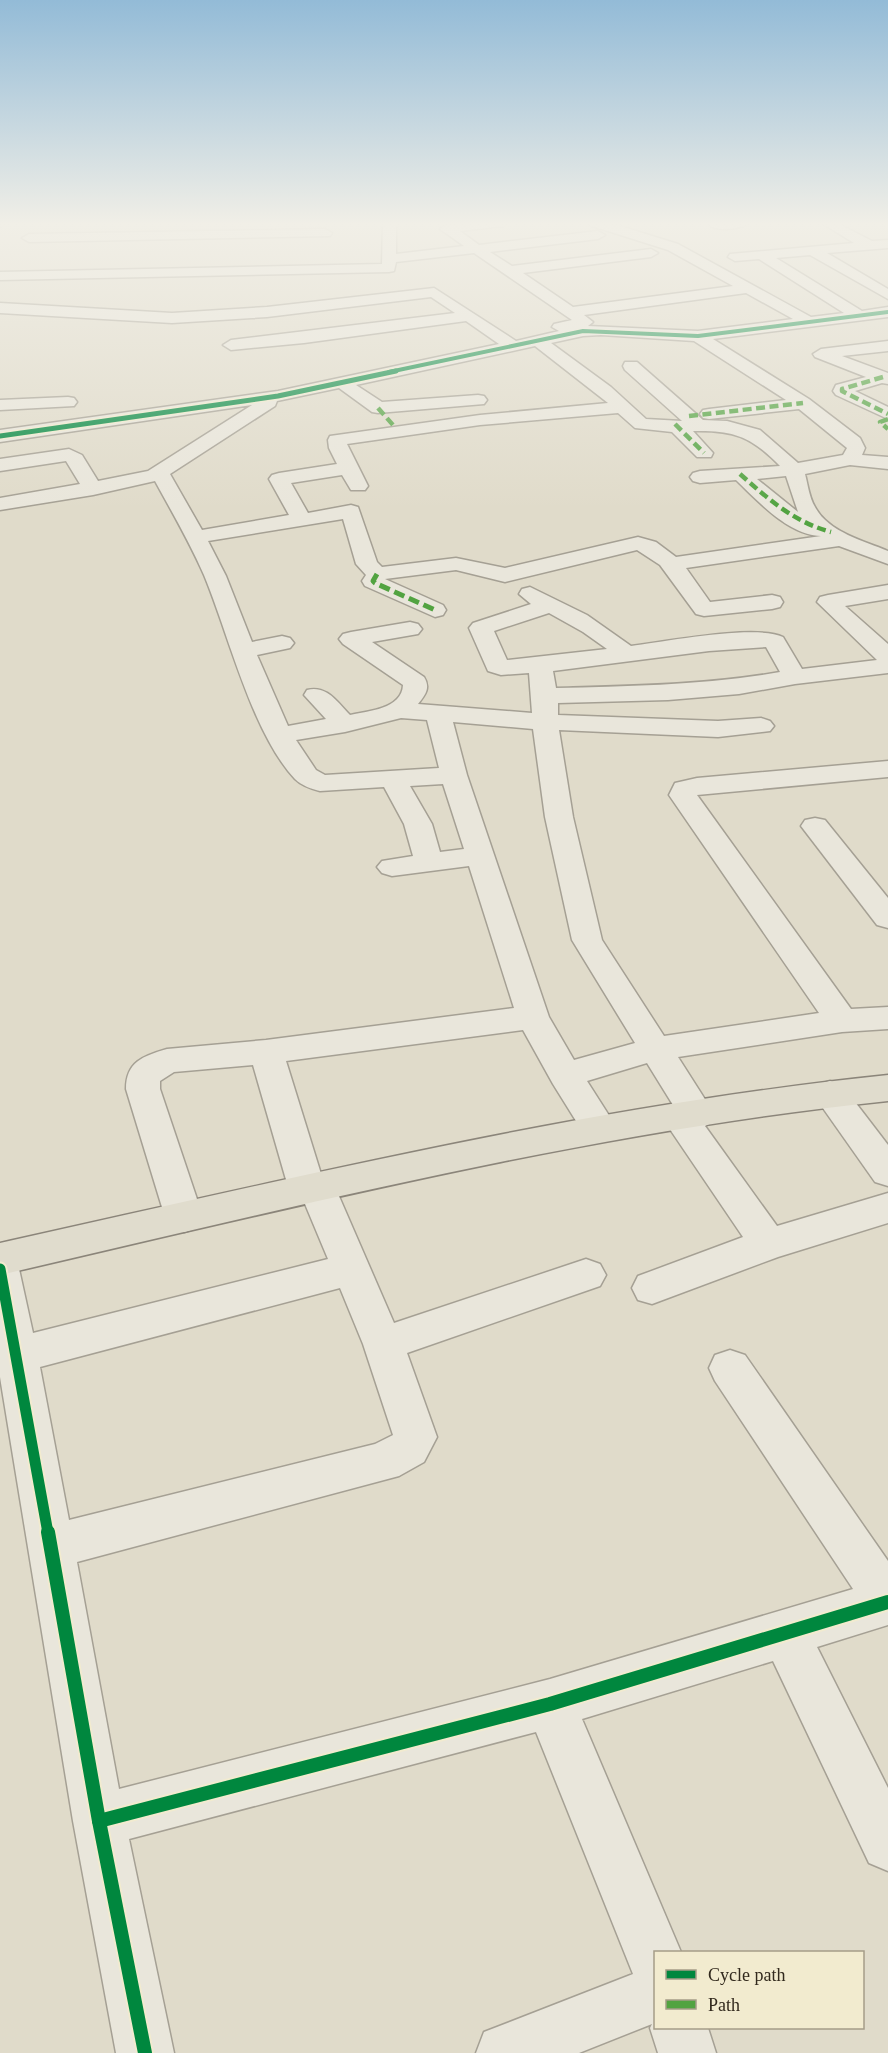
<svg xmlns="http://www.w3.org/2000/svg" width="888" height="2053" font-family="Georgia,serif">
	<style>
		.lines { fill: none; stroke-linecap: round; stroke-linejoin: round }
		.minor-casing { stroke: #a5a094; stroke-width: 3 }
		.major-casing { stroke: #8b857a; stroke-width: 3 }
		.minor { fill: #e9e6db; fill-rule: evenodd }
		.major { fill: #e0dccd; fill-rule: evenodd }
		.quiet-far1 { stroke: #52a341; stroke-width: 4.5; stroke-dasharray: 9 4.5; stroke-linecap: butt }
		.quiet { stroke: #52a341; stroke-width: 5; stroke-dasharray: 11 5; stroke-linecap: butt }
		.cycleway-far3-casing { stroke: #f2ebcf; stroke-width: 5 }
		.cycleway-far2-casing { stroke: #f2ebcf; stroke-width: 8 }
		.cycleway-far1-casing { stroke: #f2ebcf; stroke-width: 15 }
		.cycleway-casing { stroke: #f2ebcf; stroke-width: 18 }
		.cycleway-far3 { stroke: #00873e; stroke-width: 4 }
		.cycleway-far2 { stroke: #00873e; stroke-width: 5 }
		.cycleway-far1 { stroke: #00873e; stroke-width: 11 }
		.cycleway { stroke: #00873e; stroke-width: 14 }
	</style>
	<rect width="100%" height="100%" fill="#e0dbca"/>
	<g class="lines">
		<g class="minor-casing">
			<g id="minor">
				<path d="M 0,222 L 8,222 L 0,227 Z"/>
				<path d="M 383,222 L 396,222 L 396,254 L 464,246 L 440,229 C 452,219 494,221 510,222 L 503,226 L 460,231 L 479,245 L 598,231 L 605,235 L 598,239 L 490,252 L 512,266 L 651,249 L 658,253 L 651,257 L 523,273 L 573,307 L 733,286 L 668,250 L 589,225 L 587,222 L 607,222 L 678,244 L 811,317 L 844,313 L 759,259 L 735,261 L 728,257 L 730,254 L 854,243 L 820,222 L 835,222 L 872,241 L 888,240 L 888,248 L 827,253 L 888,289 L 888,299 L 810,255 L 776,258 L 862,311 L 888,307 L 888,317 L 713,339 L 809,399 L 860,438 L 865,448 L 862,455 L 888,457 L 888,469 L 850,465 L 805,474 C 808,485 809,497 815,507 C 828,532 864,541 888,551 L 888,564 L 839,546 L 686,568 L 710,602 L 772,595 L 780,597 L 783,602 L 780,607 L 772,609 L 704,616 L 696,614 L 660,565 L 637,550 L 505,582 L 456,570 L 385,579 L 443,605 L 446,610 L 443,615 L 435,617 L 365,586 L 362,581 L 366,575 L 356,564 L 343,519 L 208,541 L 226,576 L 252,642 L 282,636 L 290,638 L 294,643 L 290,648 L 257,655 L 288,726 L 326,719 L 304,695 L 307,690 C 327,685 337,702 350,715 C 368,711 402,709 403,685 L 343,644 L 339,639 L 343,634 L 351,632 L 410,622 L 418,624 L 422,629 L 418,634 L 372,642 L 424,677 C 431,688 425,695 418,704 L 532,713 L 529,673 L 501,675 L 488,671 L 469,628 L 473,623 L 531,604 L 519,594 L 522,589 L 530,587 L 587,615 L 631,646 C 664,642 756,624 783,637 L 802,669 L 877,660 L 817,602 L 820,597 L 828,595 L 888,585 L 888,599 L 845,606 L 888,644 L 888,673 L 795,684 L 739,694 L 668,700 L 558,703 L 558,715 L 718,721 L 761,718 L 770,721 L 774,726 L 770,731 L 718,737 L 559,730 L 573,817 L 602,940 L 664,1036 L 819,1013 L 669,795 L 675,783 L 697,778 L 888,761 L 888,777 L 697,795 L 851,1009 L 888,1007 L 888,1029 L 842,1032 L 678,1057 L 715,1115 L 709,1124 L 705,1126 L 777,1226 L 888,1193 L 888,1223 L 778,1257 L 652,1304 L 638,1300 L 632,1288 L 638,1276 L 743,1237 L 661,1116 L 667,1107 L 673,1105 L 647,1063 L 587,1081 L 617,1128 L 612,1137 L 599,1141 L 586,1137 L 553,1084 L 523,1030 L 286,1061 L 321,1174 L 330,1177 L 335,1187 L 394,1323 L 586,1259 L 600,1264 L 606,1275 L 600,1286 L 407,1353 L 437,1437 L 424,1462 L 399,1476 L 77,1562 L 119,1789 L 550,1679 L 853,1589 L 715,1381 L 709,1368 L 715,1355 L 730,1350 L 745,1355 L 888,1561 L 888,1625 L 817,1647 L 888,1788 L 888,1871 L 869,1863 L 773,1661 L 582,1719 L 681,1952 L 656,1952 L 656,2028 L 708,2028 L 716,2053 L 658,2053 L 650,2028 L 652,2024 L 579,2053 L 476,2053 L 484,2032 L 633,1974 L 536,1732 L 129,1839 L 174,2053 L 116,2053 L 73,1821 L 0,1377 L 0,1253 L 14,1258 L 19,1269 L 33,1333 L 328,1259 L 305,1204 L 295,1200 L 289,1190 L 253,1065 L 174,1072 L 160,1081 L 160,1089 L 203,1217 L 197,1228 L 184,1232 L 171,1228 L 165,1217 L 126,1089 C 126,1062 143,1056 167,1049 L 266,1040 L 514,1008 L 469,866 L 392,876 L 382,873 L 377,867 L 382,861 L 413,856 L 404,824 L 384,787 L 320,791 C 312,789 302,786 295,779 C 252,733 229,635 204,575 C 190,543 172,512 155,481 L 93,495 L 0,510 L 0,498 L 80,484 L 66,461 L 0,471 L 0,459 L 69,449 L 82,455 L 98,481 L 148,471 L 252,405 L 0,442 L 0,430 L 278,391 L 499,344 L 466,321 L 304,343 L 231,350 L 223,345 L 231,340 L 455,313 L 431,297 L 267,317 L 172,323 L 0,313 L 0,303 L 172,313 L 267,307 L 434,288 L 516,341 L 559,331 L 552,327 L 554,324 L 572,320 L 474,253 L 396,262 L 394,271 L 389,272 L 0,280 L 0,272 L 382,264 ZM 746,293 L 793,319 L 698,331 L 588,326 L 593,322 L 584,315 ZM 601,335 L 694,341 L 786,400 L 709,409 L 703,410 L 700,414 L 703,418 L 709,419 L 799,409 L 847,448 L 843,455 L 798,463 L 760,430 L 727,421 L 703,420 L 637,362 L 625,362 L 623,366 L 625,370 L 682,421 L 646,419 L 611,387 L 551,343 L 583,336 ZM 535,346 L 608,403 L 480,415 L 330,436 L 328,440 L 329,448 L 337,464 L 279,473 L 272,475 L 269,479 L 289,515 L 202,530 L 170,474 L 275,406 L 277,401 L 339,388 L 372,412 L 378,413 L 484,404 L 487,400 L 484,396 L 478,395 L 382,402 L 356,385 ZM 618,413 L 635,428 L 672,432 L 697,457 L 711,457 L 713,453 L 693,431 C 733,430 751,436 780,466 L 700,471 L 693,473 L 690,477 L 693,481 L 700,483 L 736,480 C 758,501 788,535 821,536 L 676,557 L 656,542 L 638,537 L 505,568 L 456,558 L 382,567 L 377,562 L 358,507 L 351,505 L 308,513 L 291,483 L 342,475 L 351,490 L 365,490 L 368,486 L 347,444 L 480,425 ZM 786,476 L 798,512 L 757,479 ZM 549,613 L 583,632 L 607,649 L 507,660 L 494,631 ZM 766,647 L 780,672 C 706,685 631,686 556,688 L 553,671 L 709,651 ZM 401,718 L 427,720 L 439,768 L 325,775 L 316,770 L 296,740 L 345,732 ZM 453,722 L 533,729 L 545,817 L 572,940 L 635,1043 L 574,1060 L 549,1017 L 467,775 ZM 443,784 L 464,849 L 440,852 L 432,824 L 410,786 ZM 340,1288 L 363,1344 L 393,1435 L 375,1444 L 69,1520 L 40,1367 Z"/>
				<path d="M 713,222 L 751,222 C 742,229 718,232 709,225 Z"/>
				<path d="M 325,229 L 332,233 L 330,236 L 29,242 L 22,238 L 29,234 Z"/>
				<path d="M 888,341 L 888,351 L 842,356 L 888,373 L 888,384 L 882,383 L 855,391 L 888,407 L 888,419 L 836,395 L 833,391 L 836,385 L 866,377 L 815,357 L 813,354 L 821,349 Z"/>
				<path d="M 68,397 L 74,398 L 77,402 L 74,406 L 0,410 L 0,400 Z"/>
				<path d="M 815,818 L 825,820 L 888,898 L 888,928 L 877,925 L 801,826 L 805,820 Z"/>
				<path d="M 830,1081 L 842,1085 L 888,1145 L 888,1186 L 875,1182 L 813,1094 L 818,1085 Z"/>
			</g>
		</g>
		<g class="major-casing">
			<path id="major" d="M 888,1075 L 888,1101 C 588,1132 294,1207 0,1275 L 0,1243 C 294,1178 588,1106 888,1075 Z"/>
		</g>
		<use href="#minor" class="minor"/>
		<use href="#major" class="major"/>
		<g class="quiet-far1">
			<path d="M 883,377 L 842,389 L 842,391 L 888,414"/>
			<path d="M 378,408 L 393,425"/>
			<path d="M 689,416 L 803,403"/>
			<path d="M 888,419 L 880,422 L 888,429"/>
			<path d="M 675,424 L 704,453"/>
			<path d="M 740,474 C 768,499 794,522 831,532"/>
		</g>
		<path class="quiet" d="M 377,574 L 373,581 L 375,583 L 435,610"/>
		<g class="cycleway-far3-casing">
			<path id="cycleway-far3" d="M 389,372 L 583,331 L 698,336 L 888,312"/>
		</g>
		<g class="cycleway-far2-casing">
			<path id="cycleway-far2" d="M 0,436 L 278,396 L 396,371"/>
		</g>
		<g class="cycleway-far1-casing">
			<path id="cycleway-far1" d="M 0,1269 L 48,1533"/>
		</g>
		<g class="cycleway-casing">
			<g id="cycleway">
				<path d="M 48,1532 L 99,1821 L 145,2053"/>
				<path d="M 99,1821 L 550,1704 L 888,1602"/>
			</g>
		</g>
		<use href="#cycleway-far3" class="cycleway-far3"/>
		<use href="#cycleway-far2" class="cycleway-far2"/>
		<use href="#cycleway-far1" class="cycleway-far1"/>
		<use href="#cycleway" class="cycleway"/>
	</g>
	<linearGradient id="sky" x2="0" y2="1"><stop stop-color="#93bbd7"/><stop offset="0.44" stop-color="#f1efe7"/><stop offset="1" stop-color="#f1efe7" stop-opacity="0"/></linearGradient>
	<rect width="888" height="509" fill="url(#sky)"/>
	<rect x="654" y="1951" width="210" height="78" fill="#f2ebcf" stroke="#a59d88" stroke-width="1.5"/>
	<rect x="666" y="1970" width="30" height="9" fill="#00873e" stroke="#a59d88" stroke-width="1.5"/>
	<text x="708" y="1981" font-size="18" fill="#32291d">Cycle path</text>
	<rect x="666" y="2000" width="30" height="9" fill="#52a341" stroke="#a59d88" stroke-width="1.5"/>
	<text x="708" y="2011" font-size="18" fill="#32291d">Path</text>
</svg>
